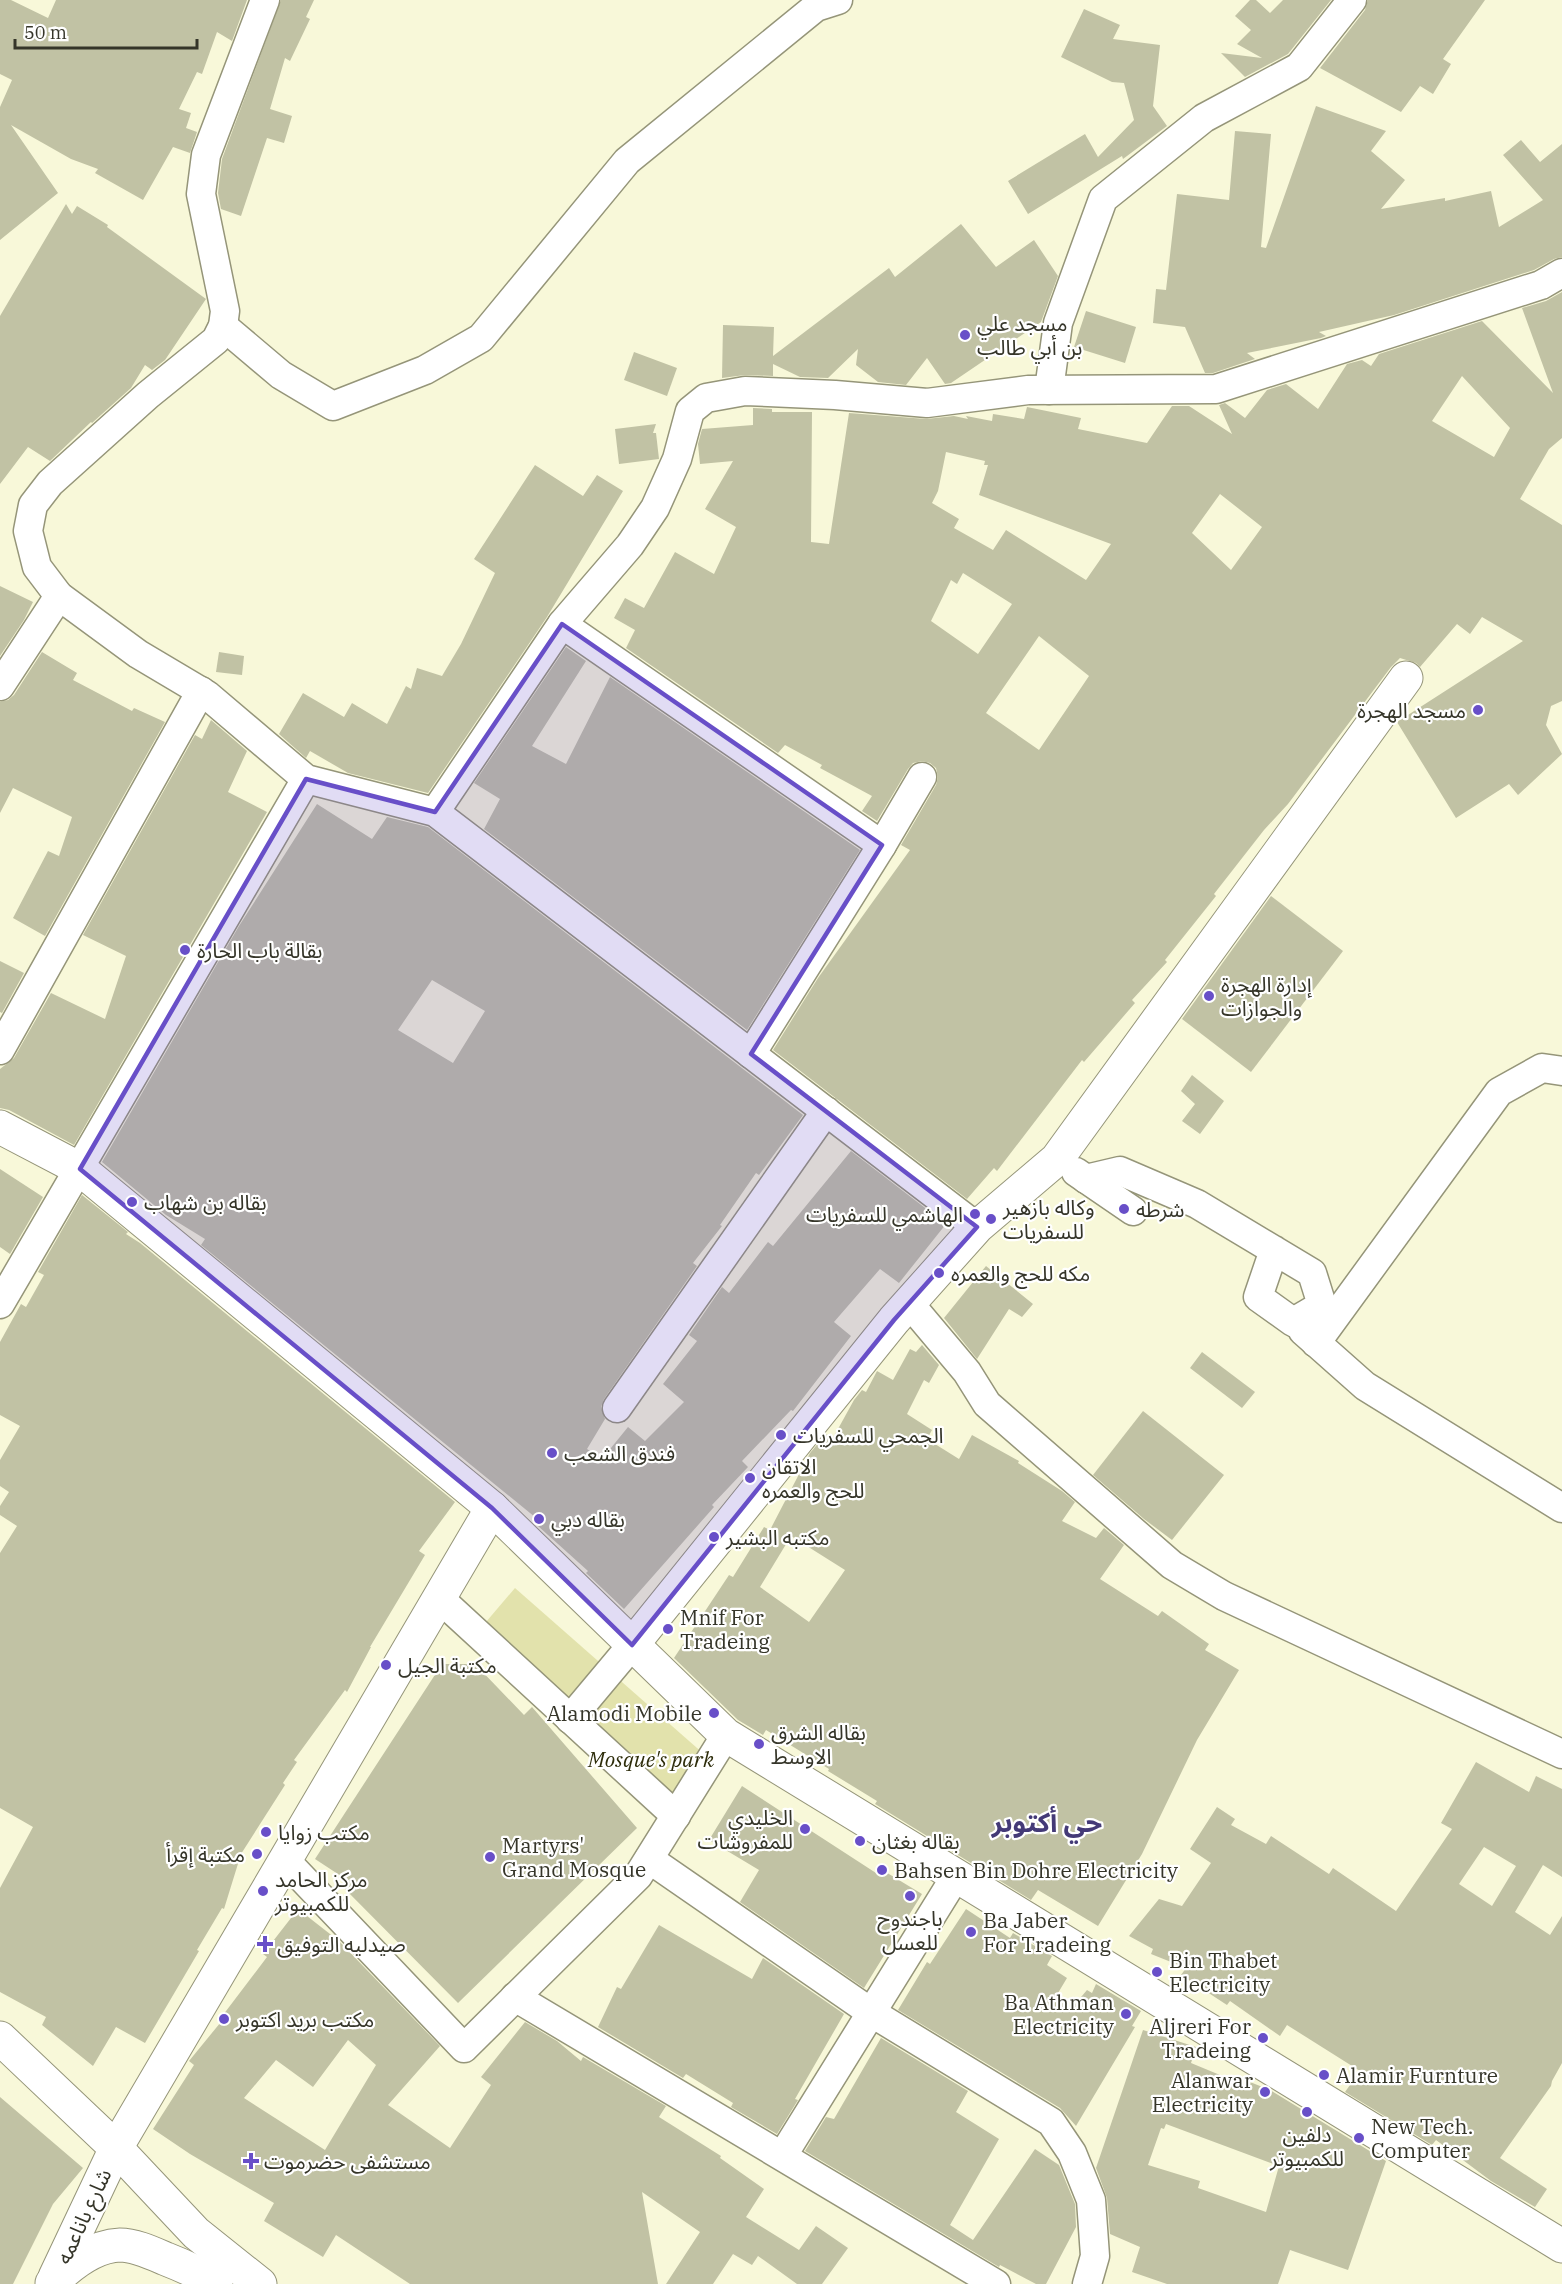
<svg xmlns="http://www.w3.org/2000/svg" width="1562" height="2284" font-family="'IBM Plex Serif','Noto Sans Arabic',serif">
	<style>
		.green { fill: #e2e2ac }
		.building { fill: #c1c2a4; fill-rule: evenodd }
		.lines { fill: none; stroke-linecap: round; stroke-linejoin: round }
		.minor-casing { stroke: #959579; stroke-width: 31 }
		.tertiary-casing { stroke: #959579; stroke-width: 35 }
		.trunk-casing { stroke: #959579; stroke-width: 35 }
		.minor { stroke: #fff; stroke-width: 28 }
		.tertiary { stroke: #fff; stroke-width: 33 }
		.trunk { stroke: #fff; stroke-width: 33 }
		.marked { fill: #684fc8; fill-opacity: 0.2; stroke: #684fc8; stroke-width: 4.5; stroke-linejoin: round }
		.poi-dot { fill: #684fc8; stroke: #fff; stroke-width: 2 }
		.labels { text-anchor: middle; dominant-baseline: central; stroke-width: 4.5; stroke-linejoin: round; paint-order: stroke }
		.poi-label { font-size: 21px; fill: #353529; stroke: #fff; text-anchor: start }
		.park-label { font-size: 21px; font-style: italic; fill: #2d2c0a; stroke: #fff }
		.street-label { font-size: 21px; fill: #353529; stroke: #fff }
		.district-label { font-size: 27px; font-weight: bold; fill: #443a77; stroke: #fff }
	</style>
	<rect width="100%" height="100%" fill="#f8f8d9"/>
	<path class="green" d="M 515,1588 L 705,1755 L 664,1825 L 469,1642 Z"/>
	<g class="building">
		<path d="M 0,0 L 11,0 L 48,18 L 56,0 L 247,0 L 232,41 L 217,32 L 202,74 L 197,72 L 179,109 L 191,113 L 186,128 L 197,132 L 190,153 L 173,147 L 143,200 L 95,173 L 98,169 L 71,159 L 11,125 L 58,193 L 0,240 L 0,107 L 12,80 L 0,74 Z"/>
		<path d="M 281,0 L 314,0 L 306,17 L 310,19 L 290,61 L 285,58 L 270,109 L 292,116 L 284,143 L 267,138 L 241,216 L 221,209 L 218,193 L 222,159 Z"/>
		<path d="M 1250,0 L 1256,0 L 1270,13 L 1283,0 L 1331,0 L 1288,54 L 1245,77 L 1221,53 L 1262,58 L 1237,44 L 1251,30 L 1235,16 Z"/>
		<path d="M 1368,0 L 1485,0 L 1443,59 L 1451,64 L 1433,94 L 1420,86 L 1401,112 L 1320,68 L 1365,10 Z"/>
		<path d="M 1084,9 L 1120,25 L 1113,39 L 1160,45 L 1153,106 L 1167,126 L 1123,159 L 1122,156 L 1028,214 L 1008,181 L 1085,134 L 1098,157 L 1134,120 L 1124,83 L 1112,82 L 1061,57 Z"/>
		<path d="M 1316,106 L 1386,131 L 1371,151 L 1405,180 L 1381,209 L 1445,198 L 1445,201 L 1491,191 L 1499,227 L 1543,200 L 1503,155 L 1521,140 L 1540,162 L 1562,144 L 1562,257 L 1554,259 L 1534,270 L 1394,315 L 1319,332 L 1326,336 L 1321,338 L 1247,353 L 1255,359 L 1213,373 L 1205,373 L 1185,327 L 1153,323 L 1156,289 L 1166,290 L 1177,194 L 1229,200 L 1235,131 L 1271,134 L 1261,247 L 1266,248 Z"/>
		<path d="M 66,204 L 72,214 L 77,206 L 108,225 L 107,227 L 206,299 L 165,360 L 152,370 L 145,365 L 131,388 L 92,423 L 91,422 L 50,461 L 28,447 L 0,484 L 0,316 Z"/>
		<path d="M 961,224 L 996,267 L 1034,240 L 1058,276 L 1041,322 L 951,383 L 945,384 L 927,358 L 906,385 L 878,382 L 856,365 L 858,349 L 828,378 L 800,377 L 773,364 L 773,376 L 745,375 L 722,378 L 723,325 L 774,327 L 773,356 L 889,268 L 895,277 Z"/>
		<path d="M 1562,292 L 1562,438 L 1549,449 L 1520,499 L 1562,525 L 1562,701 L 1551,706 L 1546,725 L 1562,754 L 1518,795 L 1509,784 L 1456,818 L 1397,722 L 1523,641 L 1482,617 L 1470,634 L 1457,624 L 1420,667 L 1416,663 L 1400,658 L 1391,667 L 1288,804 L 1264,830 L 1214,894 L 1216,896 L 1165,960 L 1167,962 L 1132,1000 L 1135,1003 L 1084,1062 L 1082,1060 L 997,1171 L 994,1168 L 967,1199 L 773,1050 L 818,978 L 910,850 L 901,845 L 936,785 L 938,777 L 936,768 L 930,763 L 922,761 L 913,763 L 908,769 L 877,821 L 862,811 L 872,796 L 820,768 L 822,765 L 785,745 L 778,753 L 626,648 L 635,630 L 614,618 L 625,598 L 644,608 L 675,552 L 714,574 L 736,527 L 705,509 L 733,461 L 700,464 L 698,444 L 702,429 L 753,425 L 753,408 L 772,409 L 772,412 L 812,412 L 811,542 L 829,544 L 849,413 L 926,419 L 954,416 L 968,419 L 966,416 L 992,421 L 993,414 L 1024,419 L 1027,407 L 1081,418 L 1078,429 L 1147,443 L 1172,406 L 1189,406 L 1232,434 L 1219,405 L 1225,403 L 1245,418 L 1267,390 L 1286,384 L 1318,409 L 1347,364 L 1362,360 L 1371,366 L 1379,354 L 1482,321 L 1553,393 L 1522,308 L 1546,301 ZM 1462,376 L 1510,428 L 1494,457 L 1432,421 ZM 946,452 L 985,461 L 984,465 L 988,465 L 979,495 L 1111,544 L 1086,580 L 1006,530 L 993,550 L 954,528 L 959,519 L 932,503 L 938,491 ZM 1220,494 L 1262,527 L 1231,570 L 1192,533 ZM 963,573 L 1012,604 L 978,654 L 931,621 L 951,580 L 957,584 ZM 1039,636 L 1089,676 L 1039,750 L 986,713 Z"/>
		<path d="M 1086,311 L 1136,327 L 1125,363 L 1074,347 Z"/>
		<path d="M 634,352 L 677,368 L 667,396 L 624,380 Z"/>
		<path d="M 656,424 L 653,433 L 656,433 L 659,459 L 619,464 L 615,429 Z"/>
		<path d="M 535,465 L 583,496 L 597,475 L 623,491 L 547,617 L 428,793 L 348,773 L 310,751 L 306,758 L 279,734 L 303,693 L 344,717 L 352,703 L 387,724 L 406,686 L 411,689 L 417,668 L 442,676 L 461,644 L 495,573 L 474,559 Z"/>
		<path d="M 0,586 L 33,602 L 24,620 L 0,656 Z"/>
		<path d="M 566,647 L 586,661 L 532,746 L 566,764 L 610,677 L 860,850 L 747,1030 L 484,829 L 500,799 L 474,783 Z"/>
		<path d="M 42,652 L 77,673 L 73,680 L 132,711 L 134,708 L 165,722 L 45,936 L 13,918 L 48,851 L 59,856 L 72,817 L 13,788 L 0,813 L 0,702 L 8,700 L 14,695 Z"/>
		<path d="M 219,652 L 244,656 L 242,675 L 216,672 Z"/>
		<path d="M 211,720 L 247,751 L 228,792 L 267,812 L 74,1145 L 9,1110 L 0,1108 L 0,1069 L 14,1058 L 51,993 L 105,1019 L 126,956 L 83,935 L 195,735 L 202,739 Z"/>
		<path d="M 317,804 L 372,839 L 387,817 L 428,827 L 803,1115 L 759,1175 L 756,1173 L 720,1225 L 722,1226 L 693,1263 L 697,1266 L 604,1399 L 601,1407 L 605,1419 L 587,1449 L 602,1459 L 628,1427 L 645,1441 L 684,1402 L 663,1384 L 697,1341 L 689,1335 L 722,1287 L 729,1293 L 768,1242 L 773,1246 L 851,1151 L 946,1224 L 899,1283 L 880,1269 L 834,1322 L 851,1336 L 793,1411 L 791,1410 L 742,1461 L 748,1467 L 712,1505 L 714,1507 L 624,1609 L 586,1573 L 588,1571 L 538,1526 L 541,1522 L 201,1245 L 205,1239 L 166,1215 L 102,1162 L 239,926 ZM 432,980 L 485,1011 L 453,1063 L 398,1030 Z"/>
		<path d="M 1271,896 L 1343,951 L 1251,1072 L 1182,1019 Z"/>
		<path d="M 0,961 L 24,973 L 2,1013 L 0,1012 Z"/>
		<path d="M 1192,1075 L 1224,1101 L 1200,1134 L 1182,1121 L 1195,1104 L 1181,1091 Z"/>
		<path d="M 0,1169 L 43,1197 L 10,1254 L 0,1247 Z"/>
		<path d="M 82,1195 L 128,1232 L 126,1234 L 140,1243 L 455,1502 L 419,1551 L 425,1555 L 370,1647 L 371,1647 L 347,1692 L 345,1690 L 294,1760 L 297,1762 L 283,1783 L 285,1785 L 241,1854 L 224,1909 L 222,1908 L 197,1950 L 199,1951 L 145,2043 L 116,2027 L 93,2066 L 42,2025 L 46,2017 L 0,1992 L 0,1888 L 33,1827 L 0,1808 L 0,1553 L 17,1526 L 0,1515 L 0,1506 L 9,1492 L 0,1486 L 0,1460 L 20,1426 L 0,1415 L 0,1342 L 21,1304 L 26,1307 L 44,1275 L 38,1272 Z"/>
		<path d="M 986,1266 L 1033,1304 L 1022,1317 L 1009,1309 L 977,1359 L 944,1318 Z"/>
		<path d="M 922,1345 L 939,1365 L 929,1383 L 924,1380 L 907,1414 L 932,1430 L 927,1439 L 959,1459 L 972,1435 L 1019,1461 L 1018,1463 L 1062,1491 L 1075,1502 L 1062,1521 L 1096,1538 L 1104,1528 L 1124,1545 L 1100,1579 L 1158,1616 L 1162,1611 L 1209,1644 L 1205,1650 L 1239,1670 L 1197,1740 L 1142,1854 L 1098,1926 L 1038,1890 L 1031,1900 L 875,1804 L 877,1801 L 828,1771 L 829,1769 L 766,1730 L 763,1735 L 738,1720 L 674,1658 L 729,1575 L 733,1577 L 764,1527 L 770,1530 L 810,1453 L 826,1434 L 833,1438 L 854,1400 L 862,1390 L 866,1392 L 877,1371 L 893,1380 L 910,1349 L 916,1352 ZM 791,1536 L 845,1570 L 809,1622 L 760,1587 Z"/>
		<path d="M 1202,1352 L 1255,1392 L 1242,1408 L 1190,1368 Z"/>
		<path d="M 1143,1411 L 1224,1475 L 1172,1540 L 1144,1519 L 1093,1475 Z"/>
		<path d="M 442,1664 L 475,1664 L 524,1715 L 532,1707 L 637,1828 L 458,2003 L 341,1885 L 347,1880 L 315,1859 Z"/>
		<path d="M 1476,1762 L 1529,1792 L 1536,1776 L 1562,1789 L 1562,1877 L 1543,1865 L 1515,1912 L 1550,1935 L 1562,1916 L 1562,2063 L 1552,2081 L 1551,2086 L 1500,2158 L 1547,2189 L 1535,2207 L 1491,2181 L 1436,2140 L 1432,2145 L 1345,2092 L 1360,2071 L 1287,2025 L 1280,2036 L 1230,2001 L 1227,2005 L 1181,1975 L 1186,1968 L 1151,1954 L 1153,1949 L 1129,1936 L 1159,1899 L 1182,1906 L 1211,1863 L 1190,1849 L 1217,1807 L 1235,1819 L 1231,1825 L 1266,1844 L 1271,1836 L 1329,1874 L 1333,1868 L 1396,1911 L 1452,1829 L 1441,1823 ZM 1484,1847 L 1516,1866 L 1492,1906 L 1459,1884 Z"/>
		<path d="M 742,1786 L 876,1873 L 879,1868 L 922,1894 L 864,1988 L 740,1902 L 759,1870 L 709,1840 Z"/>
		<path d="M 298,1909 L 339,1941 L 440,2046 L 388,2105 L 450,2148 L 491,2085 L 481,2077 L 525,2022 L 557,2041 L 581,2061 L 583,2057 L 666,2106 L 659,2117 L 721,2156 L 720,2158 L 764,2189 L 746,2217 L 799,2250 L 816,2226 L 848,2248 L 822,2284 L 797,2284 L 758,2256 L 752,2265 L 733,2254 L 713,2284 L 666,2284 L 700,2232 L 642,2192 L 658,2284 L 410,2284 L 336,2235 L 323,2257 L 264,2221 L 274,2203 L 190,2154 L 153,2129 L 194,2065 L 189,2061 L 225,2017 L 223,2015 L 267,1957 L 263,1954 ZM 348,2040 L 376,2065 L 325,2150 L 244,2098 L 276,2060 L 313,2087 Z"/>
		<path d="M 966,1909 L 1010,1938 L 1013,1933 L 1052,1956 L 1047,1965 L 1067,1978 L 1055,1998 L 1071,2009 L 1087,1990 L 1092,1993 L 1096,1984 L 1141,2011 L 1132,2026 L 1135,2027 L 1076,2126 L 1060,2108 L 898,2010 L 927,1962 L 930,1964 Z"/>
		<path d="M 659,1925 L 752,1979 L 763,1958 L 844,2014 L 795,2099 L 798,2100 L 777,2134 L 731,2107 L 733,2103 L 686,2074 L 683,2078 L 598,2027 L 617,1987 L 621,1989 Z"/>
		<path d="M 1143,2030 L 1196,2047 L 1191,2063 L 1249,2087 L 1250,2082 L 1270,2090 L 1386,2161 L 1348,2270 L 1290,2250 L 1278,2284 L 1167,2284 L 1132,2272 L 1140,2247 L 1110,2234 L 1107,2198 L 1096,2168 ZM 1166,2124 L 1279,2166 L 1266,2212 L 1198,2188 L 1200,2181 L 1148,2165 L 1161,2128 L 1164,2129 Z"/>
		<path d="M 881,2038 L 968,2091 L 956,2112 L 999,2139 L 950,2225 L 973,2240 L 1035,2149 L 1059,2165 L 1075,2204 L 1076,2227 L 1046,2284 L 1036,2284 L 1000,2265 L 999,2267 L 805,2151 L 826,2117 L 834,2119 Z"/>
		<path d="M 0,2097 L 83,2168 L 53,2204 L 13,2284 L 0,2284 Z"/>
	</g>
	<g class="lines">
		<g class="minor-casing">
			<g id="minor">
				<path d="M 265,0 L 206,155 L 201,194 L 225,311 L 223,326 L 216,340 L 148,395 L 50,483 L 33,505 L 28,531 L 37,567 L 59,596 L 138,654 L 207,695 L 306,779 L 435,812 L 977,1227"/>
				<path d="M 223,326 L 281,375 L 333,406 L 425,370 L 481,338 L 627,161 L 816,7 L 838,0"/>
				<path d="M 1049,390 L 1058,323 L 1103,199 L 1204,118 L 1299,67 L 1352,0"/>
				<path d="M 562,624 L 882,845"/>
				<path d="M 0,686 L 59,596"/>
				<path d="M 435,812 L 562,624 L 630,545 L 655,508 L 677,459 L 690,411 L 706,398 L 745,391 L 835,395 L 927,403 L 1028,390 L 1216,389 L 1541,285 L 1562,273"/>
				<path d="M 0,1050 L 201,691"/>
				<path d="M 751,1054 L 882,845 L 922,777"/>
				<path d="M 1076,1172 L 1133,1211"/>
				<path d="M 1086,1179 L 1120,1171 L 1197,1204 L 1312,1273 L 1322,1305 L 1293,1322 L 1258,1297 L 1274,1250"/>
				<path d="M 909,1303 L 967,1372 L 987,1404 L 1172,1565 L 1224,1596 L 1562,1754"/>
				<path d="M 0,1304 L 306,779"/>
				<path d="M 1303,1331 L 1365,1386 L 1562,1508"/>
				<path d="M 1316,1343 L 1499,1092 L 1542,1068 L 1562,1071"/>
				<path d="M 617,1408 L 826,1111"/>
				<path d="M 439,1598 L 676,1816"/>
				<path d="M 570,1719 L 632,1645"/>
				<path d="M 649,1859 L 872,2013 L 1051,2122 L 1072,2153 L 1091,2200 L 1095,2256 L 1087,2284"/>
				<path d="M 285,1860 L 464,2048 L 638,1876 L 726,1735"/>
				<path d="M 515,1997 L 996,2284"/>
				<path d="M 783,2155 L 956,1876"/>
			</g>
		</g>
		<g class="tertiary-casing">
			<g id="tertiary">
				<path d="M 0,1127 L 80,1169 L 492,1508 L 726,1735 L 1562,2246"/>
				<path d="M 632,1645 L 894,1320 L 977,1227 L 1057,1159 L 1406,678"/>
				<path d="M 116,2148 L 492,1508"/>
			</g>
		</g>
		<g class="trunk-casing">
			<g id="trunk">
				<path d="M 0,2038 L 116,2148 L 196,2233 L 260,2284"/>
				<path d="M 55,2277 L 116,2148"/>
				<path d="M 52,2283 C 70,2265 93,2246 120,2245 C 135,2245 152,2253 166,2259 C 184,2266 200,2273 216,2284"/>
			</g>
		</g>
		<use href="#minor" class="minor"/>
		<use href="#tertiary" class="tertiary"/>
		<use href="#trunk" class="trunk"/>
	</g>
	<path class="marked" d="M 562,624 L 882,845 L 751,1054 L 977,1227 L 894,1320 L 632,1645 L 492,1508 L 80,1169 L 306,779 L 435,812 Z"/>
	<g class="poi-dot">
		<circle cx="965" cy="335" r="6"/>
		<circle cx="1478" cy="710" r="6"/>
		<circle cx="185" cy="950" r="6"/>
		<circle cx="1209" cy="996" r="6"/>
		<circle cx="132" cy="1202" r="6"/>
		<circle cx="1124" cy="1209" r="6"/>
		<circle cx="975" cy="1214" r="6"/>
		<circle cx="991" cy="1219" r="6"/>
		<circle cx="939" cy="1273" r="6"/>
		<circle cx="781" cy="1435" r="6"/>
		<circle cx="552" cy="1453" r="6"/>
		<circle cx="750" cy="1478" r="6"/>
		<circle cx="539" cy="1519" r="6"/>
		<circle cx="714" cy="1537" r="6"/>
		<circle cx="668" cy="1629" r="6"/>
		<circle cx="386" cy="1665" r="6"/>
		<circle cx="714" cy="1713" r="6"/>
		<circle cx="759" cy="1744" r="6"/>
		<circle cx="805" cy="1829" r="6"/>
		<circle cx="266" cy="1832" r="6"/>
		<circle cx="860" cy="1841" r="6"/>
		<circle cx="257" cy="1854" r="6"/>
		<circle cx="490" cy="1857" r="6"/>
		<circle cx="882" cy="1870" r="6"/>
		<circle cx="263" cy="1891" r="6"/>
		<circle cx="910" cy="1896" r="6"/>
		<circle cx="971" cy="1932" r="6"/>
		<path d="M262 1935h6v6h6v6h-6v6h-6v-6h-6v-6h6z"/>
		<circle cx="1157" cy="1972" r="6"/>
		<circle cx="1126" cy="2014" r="6"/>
		<circle cx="224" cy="2019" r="6"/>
		<circle cx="1263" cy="2038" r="6"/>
		<circle cx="1324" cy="2075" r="6"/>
		<circle cx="1265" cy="2092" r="6"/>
		<circle cx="1307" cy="2112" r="6"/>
		<circle cx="1359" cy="2138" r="6"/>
		<path d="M248 2152h6v6h6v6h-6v6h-6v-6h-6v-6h6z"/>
	</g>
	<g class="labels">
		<g class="poi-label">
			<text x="977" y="323">مسجد علي<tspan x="977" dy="24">بن أبي طالب</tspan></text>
			<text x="1466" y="710" text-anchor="end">مسجد الهجرة</text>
			<text x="197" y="950">بقالة باب الحارة</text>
			<text x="1221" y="984">إدارة الهجرة<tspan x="1221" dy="24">والجوازات</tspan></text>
			<text x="144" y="1202">بقاله بن شهاب</text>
			<text x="1003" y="1207">وكاله بازهير<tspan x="1003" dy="24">للسفريات</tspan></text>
			<text x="1136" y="1209">شرطه</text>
			<text x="963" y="1214" text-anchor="end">الهاشمي للسفريات</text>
			<text x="951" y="1273">مكه للحج والعمره</text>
			<text x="793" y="1435">الجمحي للسفريات</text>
			<text x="564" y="1453">فندق الشعب</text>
			<text x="762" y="1466">الاتقان<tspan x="762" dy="24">للحج والعمره</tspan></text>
			<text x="551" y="1519">بقاله دبي</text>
			<text x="726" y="1537">مكتبه البشير</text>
			<text x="680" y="1617">Mnif For<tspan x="680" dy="24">Tradeing</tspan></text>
			<text x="398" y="1665">مكتبة الجيل</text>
			<text x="702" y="1713" text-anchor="end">Alamodi Mobile</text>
			<text x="771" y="1732">بقاله الشرق<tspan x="771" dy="24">الاوسط</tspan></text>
			<text x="793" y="1817" text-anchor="end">الخليدي<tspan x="793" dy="24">للمفروشات</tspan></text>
			<text x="278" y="1832">مكتب زوايا</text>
			<text x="872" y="1841">بقاله بغثان</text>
			<text x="502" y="1845">Martyrs'<tspan x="502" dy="24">Grand Mosque</tspan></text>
			<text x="245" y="1854" text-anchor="end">مكتبة إقرأ</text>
			<text x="894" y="1870">Bahsen Bin Dohre Electricity</text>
			<text x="275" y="1879">مركز الحامد<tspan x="275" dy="24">للكمبيوتر</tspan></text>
			<text x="910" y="1918" text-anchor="middle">باجندوح<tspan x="910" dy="24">للعسل</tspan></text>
			<text x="983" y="1920">Ba Jaber<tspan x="983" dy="24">For Tradeing</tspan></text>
			<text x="277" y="1944">صيدليه التوفيق</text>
			<text x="1169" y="1960">Bin Thabet<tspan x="1169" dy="24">Electricity</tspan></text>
			<text x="1114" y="2002" text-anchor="end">Ba Athman<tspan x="1114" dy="24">Electricity</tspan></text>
			<text x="236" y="2019">مكتب بريد اكتوبر</text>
			<text x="1251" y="2026" text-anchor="end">Aljreri For<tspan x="1251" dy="24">Tradeing</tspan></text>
			<text x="1336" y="2075">Alamir Furnture</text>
			<text x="1253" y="2080" text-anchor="end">Alanwar<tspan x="1253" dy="24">Electricity</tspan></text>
			<text x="1371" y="2126">New Tech.<tspan x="1371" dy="24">Computer</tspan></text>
			<text x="1307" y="2134" text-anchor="middle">دلفين<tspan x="1307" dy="24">للكمبيوتر</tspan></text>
			<text x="264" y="2161">مستشفى حضرموت</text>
		</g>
		<g class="park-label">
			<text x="651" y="1759">Mosque's park</text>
		</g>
		<g class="street-label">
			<text transform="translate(83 2216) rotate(-65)">شارع باناعمه</text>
		</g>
		<g class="district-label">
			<text x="1047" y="1821">حي أكتوبر</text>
		</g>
	</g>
	<path d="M15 39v9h182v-9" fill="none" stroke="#353529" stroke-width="3"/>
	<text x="24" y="39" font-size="18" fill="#353529" stroke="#ffffff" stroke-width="4.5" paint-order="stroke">50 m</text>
</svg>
